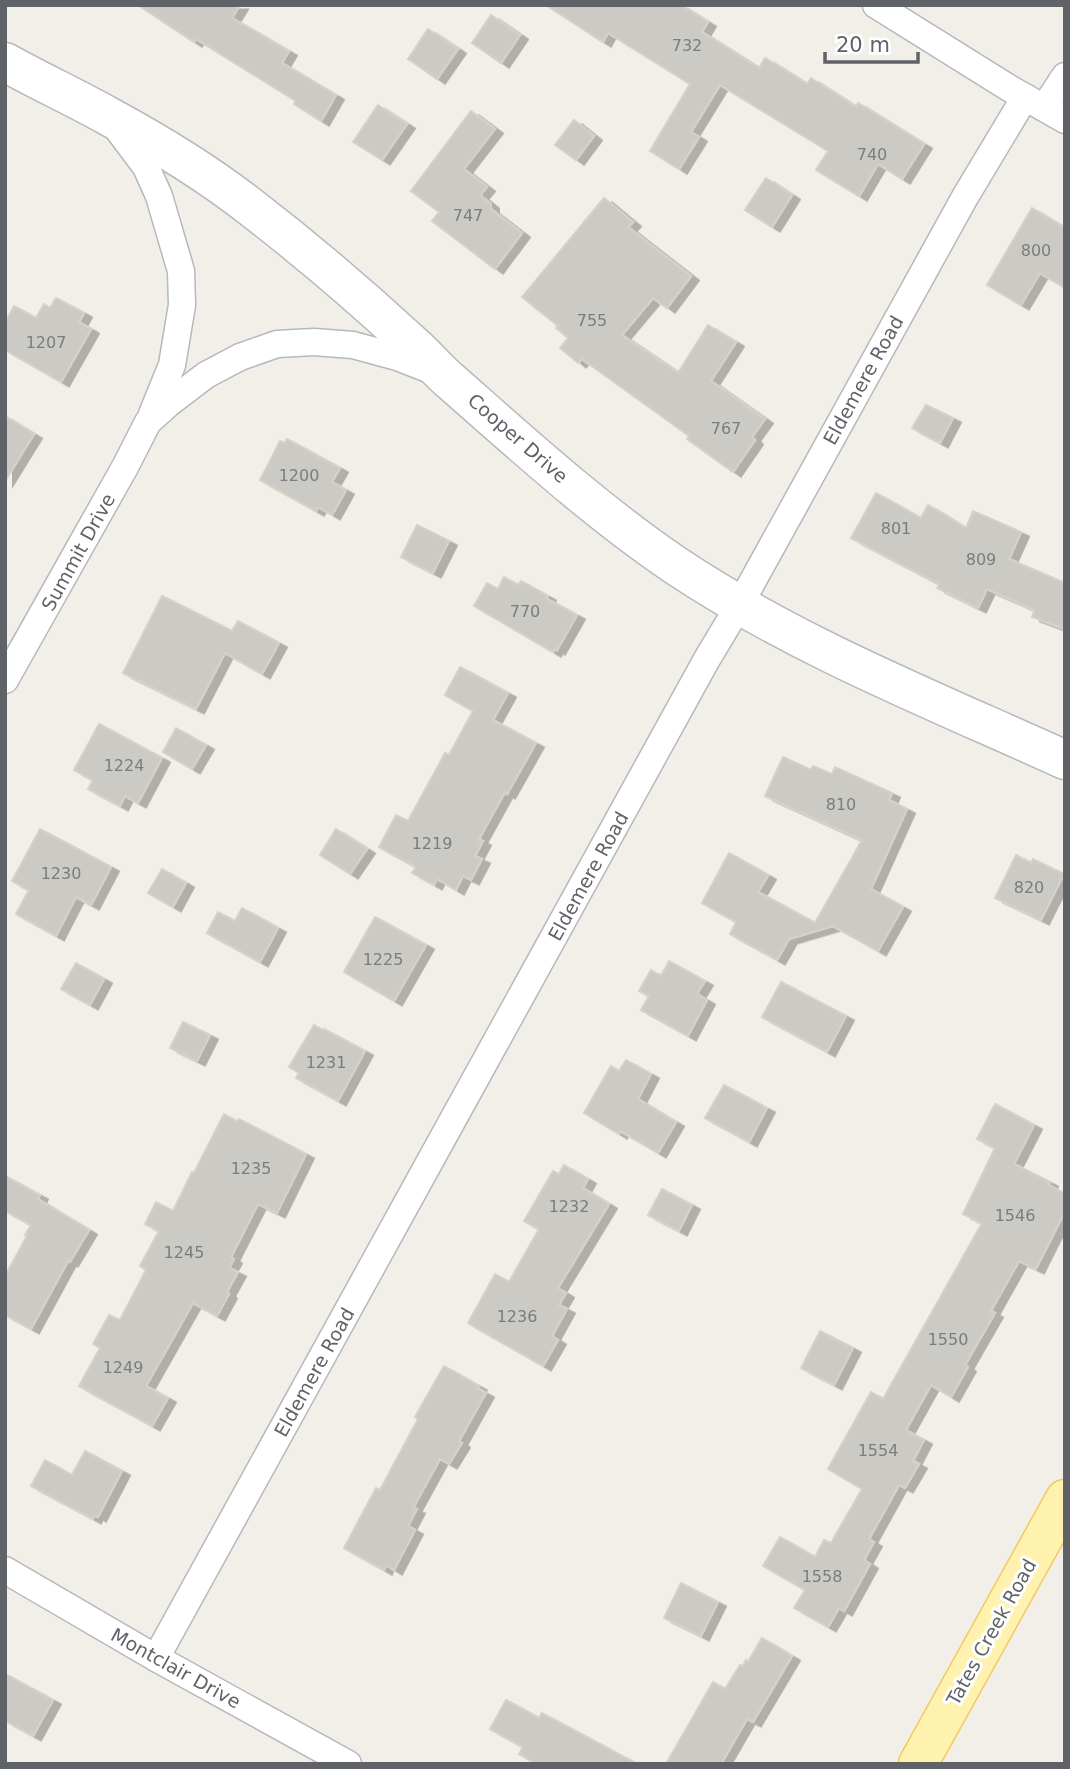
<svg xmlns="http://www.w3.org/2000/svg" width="1070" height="1769" font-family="'DejaVu Sans',sans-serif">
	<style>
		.building { fill: #cccac5; stroke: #d6d1c6; stroke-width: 2; filter: url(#shadow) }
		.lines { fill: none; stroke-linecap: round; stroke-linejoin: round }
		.street-casing { stroke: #b5b8bc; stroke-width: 29 }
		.secondary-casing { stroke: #b6babf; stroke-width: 41 }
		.primary-casing { stroke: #f2c960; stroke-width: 41 }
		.street { stroke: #fff; stroke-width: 26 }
		.secondary { stroke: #fff; stroke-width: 38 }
		.primary { stroke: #fff2af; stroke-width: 38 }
		.labels { text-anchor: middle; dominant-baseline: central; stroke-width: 6; stroke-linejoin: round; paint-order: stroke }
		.number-label { font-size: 16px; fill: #7a7d7f }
		.street-label { font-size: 19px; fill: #5f6368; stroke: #fff }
	</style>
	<defs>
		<filter id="shadow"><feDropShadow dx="8" dy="4.5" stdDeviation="0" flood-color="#0004"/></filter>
	</defs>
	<rect width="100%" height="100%" fill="#f1efe8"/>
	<g class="building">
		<path d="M 138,5 L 240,5 L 232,18 L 289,51 L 282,63 L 336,95 L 321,121 L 294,104 L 296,101 L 196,39 L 194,42 Z"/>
		<path d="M 546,5 L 681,5 L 708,22 L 702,32 L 759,68 L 765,58 L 807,84 L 811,78 L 856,107 L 858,103 L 924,144 L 902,179 L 878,164 L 859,196 L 816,170 L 828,151 L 720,85 L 691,132 L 699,137 L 679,169 L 650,151 L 690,84 L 608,33 L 603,42 Z"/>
		<path d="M 491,15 L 520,35 L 501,63 L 472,43 Z"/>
		<path d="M 428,29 L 458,49 L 437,79 L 408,59 Z"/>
		<path d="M 378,105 L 407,124 L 382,160 L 353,142 Z"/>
		<path d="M 471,111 L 495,129 L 464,169 L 487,187 L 480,195 L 491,204 L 491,209 L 522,233 L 495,269 L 432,221 L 439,212 L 411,191 Z"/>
		<path d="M 574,120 L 594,136 L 576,160 L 555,145 Z"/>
		<path d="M 766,178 L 792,195 L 772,227 L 745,210 Z"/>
		<path d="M 604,198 L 633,222 L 628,227 L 691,276 L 667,308 L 653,298 L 622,335 L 678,373 L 708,325 L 736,342 L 711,381 L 765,419 L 752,437 L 755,440 L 733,472 L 687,439 L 689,436 L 582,359 L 578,363 L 560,348 L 568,338 L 556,328 L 558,326 L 522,297 Z"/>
		<path d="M 1032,208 L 1065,228 L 1065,288 L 1040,273 L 1021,305 L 987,285 Z"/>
		<path d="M 56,298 L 84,313 L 79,322 L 91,329 L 61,382 L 5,350 L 5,323 L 14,306 L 36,318 L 44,304 L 50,308 Z"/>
		<path d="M 926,405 L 953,418 L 940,443 L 912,428 Z"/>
		<path d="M 5,416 L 34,434 L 5,481 Z"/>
		<path d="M 287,439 L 340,468 L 332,482 L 346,490 L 332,515 L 318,507 L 316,511 L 260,480 L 280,441 L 285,443 Z"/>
		<path d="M 876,493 L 921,518 L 928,505 L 966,528 L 973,511 L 1021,532 L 1009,559 L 1065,583 L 1065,629 L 1032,617 L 1035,610 L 987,589 L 978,608 L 937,588 L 939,584 L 851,538 Z"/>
		<path d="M 417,525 L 449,541 L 433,573 L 401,557 Z"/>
		<path d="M 504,577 L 518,585 L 521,581 L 548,596 L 547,599 L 577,615 L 557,650 L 555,648 L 553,652 L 474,606 L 487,583 L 498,589 Z"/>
		<path d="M 162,596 L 232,631 L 238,621 L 279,643 L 262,674 L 225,653 L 196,709 L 123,673 Z"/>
		<path d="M 460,667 L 508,693 L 493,720 L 536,743 L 507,794 L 505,792 L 479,839 L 483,841 L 475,856 L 482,859 L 471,880 L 463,876 L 456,890 L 437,879 L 434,885 L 412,873 L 416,867 L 379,847 L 396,815 L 408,821 L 445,753 L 449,755 L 473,711 L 445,695 Z"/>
		<path d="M 99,724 L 162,758 L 138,803 L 125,796 L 120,806 L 88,789 L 93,780 L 74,770 Z"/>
		<path d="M 176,728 L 206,745 L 192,769 L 163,752 Z"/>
		<path d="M 783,757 L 811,770 L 813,766 L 832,774 L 835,767 L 892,793 L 889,800 L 907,809 L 871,889 L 903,907 L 878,951 L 833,926 L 789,939 L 777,960 L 730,934 L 736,922 L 702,903 L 729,853 L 768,875 L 758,892 L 815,923 L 862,840 L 765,796 Z"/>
		<path d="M 40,829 L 111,867 L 91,905 L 76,897 L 56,936 L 16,914 L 29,890 L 12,881 Z"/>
		<path d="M 336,829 L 367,849 L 350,874 L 320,855 Z"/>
		<path d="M 1016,855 L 1031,863 L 1033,859 L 1064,874 L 1041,920 L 995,898 Z"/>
		<path d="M 162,869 L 186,883 L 173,907 L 148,893 Z"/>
		<path d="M 242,908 L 278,928 L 260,962 L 207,933 L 218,912 L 235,921 Z"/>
		<path d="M 375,917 L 426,945 L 394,1001 L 344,972 Z"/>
		<path d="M 669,961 L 705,981 L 697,994 L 707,1000 L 688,1036 L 641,1010 L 649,996 L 639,991 L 651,970 L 661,976 Z"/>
		<path d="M 76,963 L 104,979 L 90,1005 L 61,989 Z"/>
		<path d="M 781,982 L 846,1016 L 827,1052 L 762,1017 Z"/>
		<path d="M 183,1022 L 210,1035 L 197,1061 L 170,1048 Z"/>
		<path d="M 314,1025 L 323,1030 L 324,1029 L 365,1051 L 338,1101 L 296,1078 L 299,1073 L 289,1067 Z"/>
		<path d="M 626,1060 L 651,1074 L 638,1099 L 676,1122 L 658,1153 L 620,1131 L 619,1134 L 584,1113 L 611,1066 L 619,1071 Z"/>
		<path d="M 724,1085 L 767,1108 L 749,1142 L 705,1118 Z"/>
		<path d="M 995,1104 L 1034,1125 L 1014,1164 L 1050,1182 L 1049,1185 L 1065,1194 L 1065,1211 L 1036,1269 L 1019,1261 L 991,1311 L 995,1313 L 965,1365 L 968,1367 L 951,1397 L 931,1385 L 906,1430 L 924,1440 L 913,1461 L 919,1464 L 905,1488 L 899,1485 L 869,1539 L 874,1542 L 864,1560 L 870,1564 L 844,1611 L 839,1608 L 828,1627 L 794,1608 L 805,1590 L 763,1566 L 780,1537 L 815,1557 L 824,1540 L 831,1543 L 862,1489 L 828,1469 L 871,1392 L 883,1399 L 982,1223 L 963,1214 L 995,1148 L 977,1139 Z"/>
		<path d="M 224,1114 L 237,1122 L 239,1119 L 306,1154 L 277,1213 L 258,1204 L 231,1257 L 234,1259 L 229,1268 L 238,1272 L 227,1292 L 229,1294 L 217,1316 L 193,1303 L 146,1386 L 168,1398 L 152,1426 L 79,1386 L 100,1348 L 93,1344 L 109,1315 L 120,1320 L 146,1270 L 140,1266 L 159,1231 L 145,1224 L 156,1202 L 173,1211 L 192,1172 L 194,1173 Z"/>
		<path d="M 564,1165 L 588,1179 L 583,1188 L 609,1204 L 558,1288 L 566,1293 L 559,1305 L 567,1309 L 552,1336 L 558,1340 L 543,1366 L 468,1323 L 495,1274 L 509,1282 L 539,1229 L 524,1221 L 553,1171 L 559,1174 Z"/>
		<path d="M 5,1176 L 40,1195 L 38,1199 L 89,1230 L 70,1262 L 68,1261 L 31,1329 L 5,1315 L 5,1276 L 27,1236 L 25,1235 L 31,1225 L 5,1211 Z"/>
		<path d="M 662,1189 L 692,1205 L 679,1231 L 648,1215 Z"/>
		<path d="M 820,1331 L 853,1348 L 834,1385 L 801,1368 Z"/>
		<path d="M 444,1366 L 479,1386 L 477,1388 L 486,1393 L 459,1441 L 462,1443 L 449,1464 L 440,1459 L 413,1508 L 417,1509 L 408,1526 L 415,1530 L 394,1570 L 386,1565 L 384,1570 L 344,1548 L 376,1488 L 380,1490 L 418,1419 L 415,1417 Z"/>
		<path d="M 85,1451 L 122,1471 L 98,1517 L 95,1515 L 93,1519 L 31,1486 L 45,1460 L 72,1475 Z"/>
		<path d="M 681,1583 L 718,1602 L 701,1636 L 664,1618 Z"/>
		<path d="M 762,1638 L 792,1656 L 753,1722 L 747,1719 L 721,1764 L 666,1764 L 713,1682 L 725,1689 L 740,1665 L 743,1666 L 746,1660 L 748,1662 Z"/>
		<path d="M 5,1674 L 53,1700 L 33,1736 L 5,1721 Z"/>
		<path d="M 506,1700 L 539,1718 L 542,1713 L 637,1764 L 537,1764 L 519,1754 L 523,1747 L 490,1729 Z"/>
	</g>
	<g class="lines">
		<g class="street-casing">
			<g id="street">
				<path d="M 876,5 L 1009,88 L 1065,120"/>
				<path d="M 1044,108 L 1065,76"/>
				<path d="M 116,127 L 146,167 L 159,196 L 181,271 L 182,305 L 172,365 L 152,414"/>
				<path d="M 5,680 L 125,467 L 148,422 L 168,404 L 206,375 L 240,357 L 277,344 L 314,342 L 353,345 L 397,357 L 433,371"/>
				<path d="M 5,1570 L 156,1658 L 348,1764"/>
				<path d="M 156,1658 L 707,659 L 740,604 L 965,197 L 1025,97"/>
			</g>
		</g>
		<g class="secondary-casing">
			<path id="secondary" d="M 5,62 C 39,81 74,97 108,116 C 156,142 204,171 248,205 C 304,248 358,294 410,342 C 423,353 434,366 447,378 C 520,442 594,510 675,565 C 796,646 933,700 1065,760"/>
		</g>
		<g class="primary-casing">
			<path id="primary" d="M 918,1764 L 1065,1499"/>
		</g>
		<use href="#street" class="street"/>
		<use href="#secondary" class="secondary"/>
		<use href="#primary" class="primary"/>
	</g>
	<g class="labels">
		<g class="number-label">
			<text x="687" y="45">732</text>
			<text x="872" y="154">740</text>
			<text x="468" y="215">747</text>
			<text x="1036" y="250">800</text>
			<text x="592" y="320">755</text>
			<text x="46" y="342">1207</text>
			<text x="726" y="428">767</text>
			<text x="299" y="475">1200</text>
			<text x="896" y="528">801</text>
			<text x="981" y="559">809</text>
			<text x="525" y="611">770</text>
			<text x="124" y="765">1224</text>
			<text x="841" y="804">810</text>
			<text x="432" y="843">1219</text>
			<text x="61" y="873">1230</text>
			<text x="1029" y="887">820</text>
			<text x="383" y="959">1225</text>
			<text x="326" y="1062">1231</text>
			<text x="251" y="1168">1235</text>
			<text x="569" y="1206">1232</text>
			<text x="1015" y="1215">1546</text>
			<text x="184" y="1252">1245</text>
			<text x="517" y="1316">1236</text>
			<text x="948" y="1339">1550</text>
			<text x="123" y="1367">1249</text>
			<text x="878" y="1450">1554</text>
			<text x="822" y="1576">1558</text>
		</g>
		<g class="street-label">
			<text transform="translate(863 380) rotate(-61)">Eldemere Road</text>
			<text transform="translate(518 438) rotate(41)">Cooper Drive</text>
			<text transform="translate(78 552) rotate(-61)">Summit Drive</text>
			<text transform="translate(588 876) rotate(-61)">Eldemere Road</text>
			<text transform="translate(314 1372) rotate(-61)">Eldemere Road</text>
			<text transform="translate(991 1632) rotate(-61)">Tates Creek Road</text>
			<text transform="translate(176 1668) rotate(29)">Montclair Drive</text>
		</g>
	</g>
	<rect width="1070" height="1769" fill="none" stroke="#5f6368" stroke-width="14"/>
	<path d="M825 52v10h93v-10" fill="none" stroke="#5f6368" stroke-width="3.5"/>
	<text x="836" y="52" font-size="21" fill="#5f6368" stroke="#ffffff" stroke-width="5" paint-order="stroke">20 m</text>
</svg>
